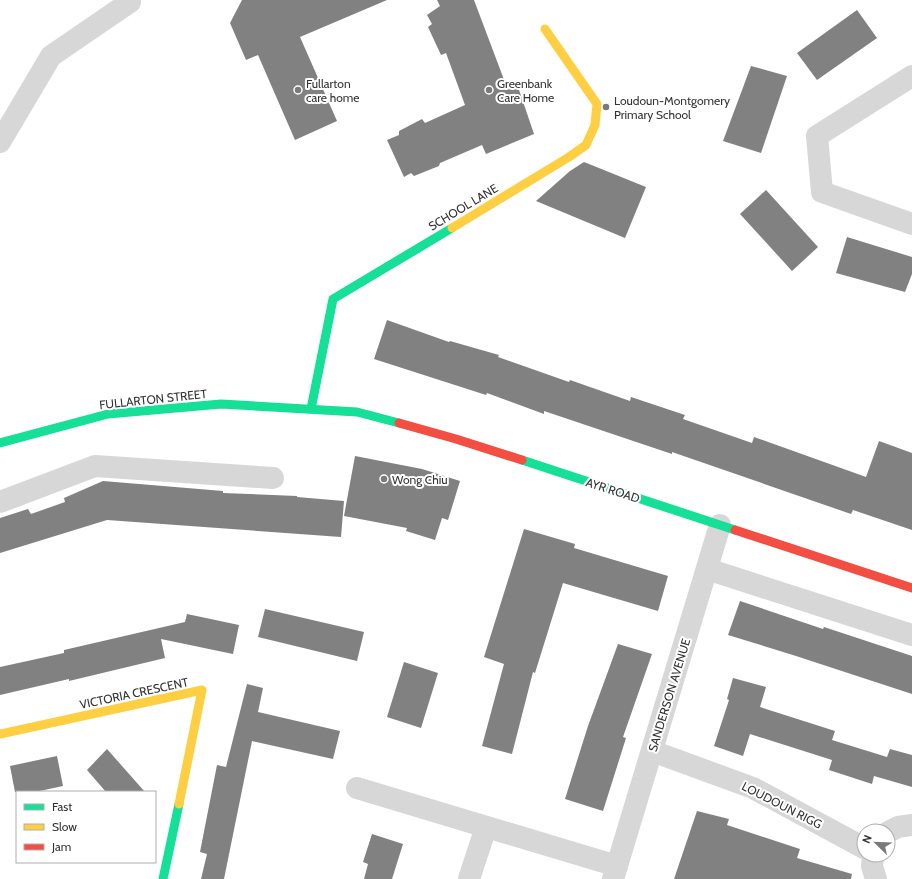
<svg xmlns="http://www.w3.org/2000/svg" width="912" height="879" font-family="Cabin,sans-serif">
	<style>
		.building { fill: #818181 }
		.lines { fill: none; stroke-linecap: round; stroke-linejoin: round }
		.street { stroke: #d7d7d7; stroke-width: 22 }
		.fast { stroke: #16e098; stroke-width: 9 }
		.slow { stroke: #ffcf43; stroke-width: 9 }
		.jam { stroke: #f24e42; stroke-width: 9 }
		.poi-dot { fill: #7a7a7a; stroke: #fff; stroke-width: 1.5 }
		.labels { text-anchor: middle; dominant-baseline: central; stroke-width: 4; stroke-linejoin: round; paint-order: stroke }
		.poi-label { font-size: 12px; fill: #333; stroke: #fff; text-anchor: start }
		.street-label { font-size: 12px; fill: #333; stroke: #fff }
	</style>
	<rect width="100%" height="100%" fill="#fff"/>
	<g class="building">
		<path d="M 242,0 L 387,0 L 300,37 L 337,121 L 295,140 L 258,55 L 246,60 L 230,23 Z"/>
		<path d="M 437,0 L 474,0 L 506,85 L 516,81 L 534,134 L 486,154 L 482,145 L 440,163 L 439,166 L 414,176 L 411,173 L 404,177 L 387,140 L 399,135 L 399,131 L 422,119 L 425,123 L 465,105 L 446,53 L 441,55 L 428,27 L 432,24 L 427,15 L 440,6 Z"/>
		<path d="M 857,10 L 877,38 L 817,80 L 797,53 Z"/>
		<path d="M 751,66 L 787,76 L 761,153 L 723,141 Z"/>
		<path d="M 584,162 L 646,187 L 625,238 L 536,201 L 570,171 Z"/>
		<path d="M 766,190 L 818,247 L 792,271 L 740,214 Z"/>
		<path d="M 847,237 L 912,257 L 912,274 L 905,292 L 836,273 Z"/>
		<path d="M 387,320 L 449,342 L 450,341 L 499,355 L 498,357 L 569,382 L 570,380 L 630,401 L 631,397 L 685,415 L 683,419 L 752,443 L 754,437 L 866,477 L 879,441 L 912,453 L 912,530 L 853,510 L 851,514 L 672,452 L 672,454 L 544,411 L 544,414 L 487,393 L 486,395 L 374,359 Z"/>
		<path d="M 355,456 L 422,469 L 460,481 L 448,520 L 442,518 L 435,540 L 406,531 L 407,528 L 344,516 Z"/>
		<path d="M 103,481 L 223,491 L 223,493 L 297,496 L 297,497 L 344,501 L 341,537 L 107,520 L 0,553 L 0,518 L 28,509 L 31,514 L 65,502 L 64,498 Z"/>
		<path d="M 524,529 L 575,544 L 574,548 L 668,576 L 658,611 L 563,583 L 535,673 L 533,672 L 512,754 L 482,746 L 504,664 L 484,657 Z"/>
		<path d="M 740,601 L 823,629 L 824,627 L 912,656 L 912,694 L 796,656 L 728,635 Z"/>
		<path d="M 265,609 L 364,632 L 357,661 L 258,637 Z"/>
		<path d="M 187,614 L 239,625 L 233,654 L 161,639 L 165,658 L 69,681 L 69,679 L 0,695 L 0,667 L 64,653 L 64,650 L 185,622 Z"/>
		<path d="M 618,644 L 652,654 L 623,737 L 626,738 L 603,811 L 565,799 L 588,726 Z"/>
		<path d="M 404,662 L 438,673 L 421,728 L 387,717 Z"/>
		<path d="M 733,678 L 766,687 L 760,707 L 835,731 L 832,740 L 887,757 L 890,749 L 912,755 L 912,787 L 874,776 L 872,784 L 829,770 L 832,760 L 750,734 L 743,756 L 714,746 L 729,700 L 727,699 Z"/>
		<path d="M 247,684 L 263,688 L 258,712 L 340,731 L 333,759 L 252,741 L 224,879 L 201,879 L 207,854 L 200,852 L 217,765 L 226,767 Z"/>
		<path d="M 107,749 L 145,792 L 106,792 L 87,770 Z"/>
		<path d="M 57,756 L 63,786 L 35,792 L 15,792 L 10,766 Z"/>
		<path d="M 697,811 L 729,819 L 727,825 L 800,849 L 797,858 L 852,874 L 851,879 L 674,879 Z"/>
		<path d="M 372,834 L 403,844 L 392,879 L 364,879 L 368,864 L 363,862 Z"/>
	</g>
	<g class="lines">
		<g class="street">
			<path d="M 912,76 L 817,136 L 822,192 L 912,224"/>
			<path d="M 0,142 L 51,56 L 130,2"/>
			<path d="M 0,502 L 95,466 L 273,478"/>
			<path d="M 707,569 L 912,635"/>
			<path d="M 652,751 L 753,788 L 864,848"/>
			<path d="M 357,788 L 617,866"/>
			<path d="M 888,832 L 898,827 L 912,825"/>
			<path d="M 873,855 L 872,866 L 876,879"/>
			<path d="M 469,879 L 486,827"/>
			<path d="M 613,879 L 720,525"/>
		</g>
		<g class="fast">
			<path d="M 311,409 L 333,299 L 452,228"/>
			<path d="M 0,443 L 108,414 L 221,404 L 357,412 L 399,423"/>
			<path d="M 522,460 L 735,530"/>
			<path d="M 163,879 L 179,804"/>
		</g>
		<g class="slow">
			<path d="M 452,228 L 569,157 L 586,145 L 595,125 L 597,104 L 545,29"/>
			<path d="M 0,734 L 202,690 L 179,804"/>
		</g>
		<g class="jam">
			<path d="M 399,423 L 456,439 L 522,460"/>
			<path d="M 735,530 L 912,588"/>
		</g>
	</g>
	<g class="poi-dot">
		<circle cx="298" cy="90" r="4"/>
		<circle cx="489" cy="90" r="4"/>
		<circle cx="606" cy="107" r="4"/>
		<circle cx="384" cy="479" r="4"/>
	</g>
	<g class="labels">
		<g class="poi-label">
			<text x="306" y="83">Fullarton<tspan x="306" dy="14">care home</tspan></text>
			<text x="497" y="83">Greenbank<tspan x="497" dy="14">Care Home</tspan></text>
			<text x="614" y="100">Loudoun-Montgomery<tspan x="614" dy="14">Primary School</tspan></text>
			<text x="392" y="479">Wong Chiu</text>
		</g>
		<g class="street-label">
			<text transform="translate(463 207) rotate(-31)">SCHOOL LANE</text>
			<text transform="translate(153 399) rotate(-6)">FULLARTON STREET</text>
			<text transform="translate(613 490) rotate(18)">AYR ROAD</text>
			<text transform="translate(134 693) rotate(-12)">VICTORIA CRESCENT</text>
			<text transform="translate(669 695) rotate(-73)">SANDERSON AVENUE</text>
			<text transform="translate(782 805) rotate(27)">LOUDOUN RIGG</text>
		</g>
	</g>
	<rect x="16" y="791" width="140" height="72" fill="#ffffff" stroke="#adadad"/>
	<rect x="24" y="804" width="20" height="6" fill="#16e098" stroke="#adadad"/>
	<text x="52" y="811" font-size="12" fill="#333333">Fast</text>
	<rect x="24" y="824" width="20" height="6" fill="#ffcf43" stroke="#adadad"/>
	<text x="52" y="831" font-size="12" fill="#333333">Slow</text>
	<rect x="24" y="844" width="20" height="6" fill="#f24e42" stroke="#adadad"/>
	<text x="52" y="851" font-size="12" fill="#333333">Jam</text>
	<g transform="translate(876 843) rotate(293)"><circle r="19" fill="#ffffff" stroke="#adadad"/>
	<path d="M0-3L7 15L0 10L-7 15Z" fill="#7a7a7a"/>
	<text y="-6" font-size="11" font-weight="bold" text-anchor="middle" fill="#333333">N</text>
	</g>
</svg>
